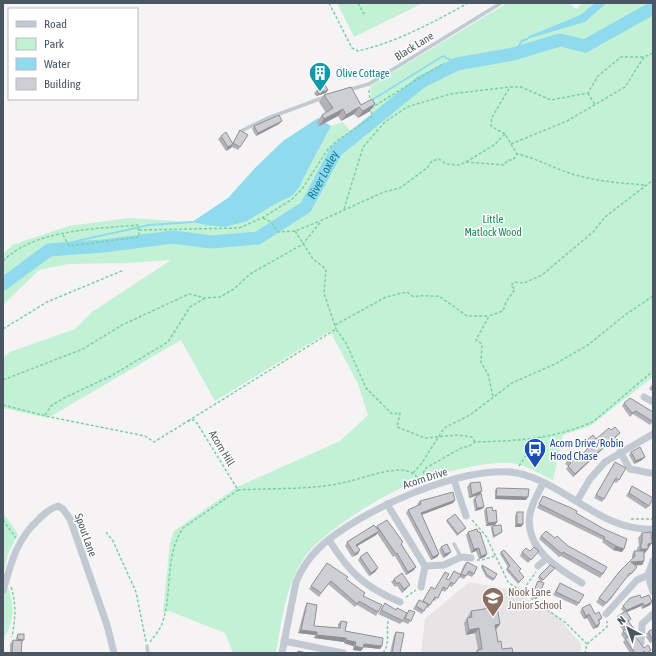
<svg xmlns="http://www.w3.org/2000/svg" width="656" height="656" font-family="'Asap Condensed',sans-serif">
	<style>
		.education { fill: #e6e4e5 }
		.green { fill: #c3f1d5 }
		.water { fill: #90daee }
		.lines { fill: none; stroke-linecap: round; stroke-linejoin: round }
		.stream { stroke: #90daee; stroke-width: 2 }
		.river { stroke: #90daee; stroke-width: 13 }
		.path { stroke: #7ad0a6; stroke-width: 1.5; stroke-dasharray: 3 2; stroke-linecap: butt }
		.lane { stroke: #c1cad2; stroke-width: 3.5 }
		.street { stroke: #c1cad2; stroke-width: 7 }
		.wall { fill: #b0b2b7 }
		.shaded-wall { fill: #909195 }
		.building { fill: #cdcfd5; stroke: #909195 }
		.labels { text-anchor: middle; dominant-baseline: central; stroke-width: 3; stroke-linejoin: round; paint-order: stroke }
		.street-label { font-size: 11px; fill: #4a5661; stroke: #fff }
		.culture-label { font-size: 11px; fill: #0d838f; stroke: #fff; text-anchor: start }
		.park-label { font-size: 11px; fill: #17864f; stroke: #fff }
		.transit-label { font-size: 11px; fill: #164399; stroke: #fff; text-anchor: start }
		.education-label { font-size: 11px; fill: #785e54; stroke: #fff; text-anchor: start }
		.water-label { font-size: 12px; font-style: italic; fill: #0c7c9b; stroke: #fff }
	</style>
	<rect width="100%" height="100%" fill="#f5f3f3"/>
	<path class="education" d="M 469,582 L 506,589 L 540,605 L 558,617 L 581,644 L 581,651 L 578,653 L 421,653 L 425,619 Z"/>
	<g class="green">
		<path d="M 337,3 L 423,3 L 354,37 Z"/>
		<path d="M 507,3 L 569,3 L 576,9 L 583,3 L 595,3 L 580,15 L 529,36 L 585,22 L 607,3 L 653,3 L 653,377 L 590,426 L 563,435 L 553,480 C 541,475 529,467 517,464 C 491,458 424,477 399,489 C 372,502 320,534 304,558 C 285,586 282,621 276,653 L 233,653 L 225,633 L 169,611 L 163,613 L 170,543 L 174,531 L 237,487 L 340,441 L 368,415 L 358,384 L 330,331 L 215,401 L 181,340 L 48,418 L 3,408 L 3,358 L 10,352 L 75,329 L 92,312 L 171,260 L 127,263 L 68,264 L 39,270 L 3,305 L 3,254 L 12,245 L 69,226 L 128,218 L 192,222 L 205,225 L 277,203 L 292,196 L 301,185 L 303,179 L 331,126 L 343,122 L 351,132 L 373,117 L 370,86 Z"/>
		<path d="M 3,513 L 18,534 L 8,554 L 3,577 Z"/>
		<path d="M 7,586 C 15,603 15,623 3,638 L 3,601 Z"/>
	</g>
	<g class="water">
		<path d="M 595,3 L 607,3 L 585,22 L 527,39 L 529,36 L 580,15 Z"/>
		<path d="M 318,118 L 331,126 L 303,179 L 301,185 L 292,196 L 277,203 L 247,221 L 225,227 L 205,225 L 192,222 L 228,198 L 255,168 L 283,141 Z"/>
	</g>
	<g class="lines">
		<g class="stream">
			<path d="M 513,54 L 522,41 L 527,39"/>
			<path d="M 372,100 L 443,56 L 457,64"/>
			<path d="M 63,249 L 68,243 L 149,225 L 192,222"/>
			<path d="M 3,284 L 3,283"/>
		</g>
		<path class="river" id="s1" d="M 3,284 L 49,250 L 103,246 L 173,237 L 211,242 L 258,238 L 306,207 L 336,151 L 421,82 L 457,64 L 513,54 L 560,40 L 585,46 L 653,8"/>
		<g class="path">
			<path d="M 329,3 L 352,48 L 358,51 C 397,42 434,22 468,3"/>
			<path d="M 358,3 L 365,16"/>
			<path d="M 369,90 L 370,102"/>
			<path d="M 588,93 L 595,105"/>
			<path d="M 371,108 L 444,63"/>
			<path d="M 505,134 L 491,126 L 492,117 L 510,87"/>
			<path d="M 511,144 L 517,154"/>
			<path d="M 466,162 L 494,145 L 505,134 L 511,144 L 567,121 L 625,87 L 644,57 L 653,53"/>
			<path d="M 344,209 L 363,147 L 385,122 L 407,107 L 450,94 L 510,87 L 521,87 L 551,100 L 588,93 L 598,76 L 621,57 L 644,57"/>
			<path d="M 263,218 L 271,222 L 278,232 L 295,231 L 320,221"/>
			<path d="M 139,230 L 239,228 L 262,218 L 291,200 L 302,189 L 328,149 L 338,140 L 372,117 L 371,108"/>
			<path d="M 295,231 L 313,259 L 326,269 L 324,293 L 336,329"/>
			<path d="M 3,261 C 35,229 96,229 138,225 L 139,237 L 69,246 L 62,233"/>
			<path d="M 335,325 L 386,297 L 407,292 L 414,297 C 423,294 430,297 439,296 L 467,316 L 489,316"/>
			<path d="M 3,329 L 47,302 L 124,270"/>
			<path d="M 3,380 L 83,349 L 122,325 L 189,294 L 205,298 L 220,297 L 234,289 L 250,274 L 303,244 L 322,220 L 384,192 L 400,188 L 427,168 L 432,161 L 439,159 L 446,164 L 460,165 L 466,162 L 504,165 L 508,160 L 513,160 L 517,154 C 536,158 551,167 569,173 C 593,181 620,183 645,185"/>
			<path d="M 493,396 L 488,374 L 481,362 L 482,344 L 476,340 L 489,316 L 503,311 L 506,302 L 515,289 L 511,286 L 514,282 L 524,283 L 542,275 L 593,232 L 605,217 L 653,180"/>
			<path d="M 3,405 L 50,417 L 145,436 L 154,442 L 188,421 L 194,420 L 197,423 L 238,490"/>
			<path d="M 45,415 L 51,406 L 64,398 L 111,376 L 168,342 L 190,307 L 205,298"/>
			<path d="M 188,421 L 336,329 L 346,343 L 366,388 L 392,414 L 400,413 L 397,427 L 425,438 L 457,435 L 472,437 L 475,442"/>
			<path d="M 519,466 L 528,453 L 539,451 L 541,437"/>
			<path d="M 413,473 L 422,463 L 444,428 L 470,415 L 512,383 L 555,364 L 588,345 L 625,315 L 653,296"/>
			<path d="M 423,483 L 422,475 L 426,468 L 463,447 L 468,447 L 475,442 C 515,441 557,439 594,421 L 653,371"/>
			<path d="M 238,490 C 272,488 309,490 342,483 C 361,479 379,471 399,470 C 409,470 417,474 421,483"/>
			<path d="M 631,519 L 653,519"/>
			<path d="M 3,520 L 16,538"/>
			<path d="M 472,520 L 486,536 L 508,582 L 566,623 L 587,644 L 585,653"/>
			<path d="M 106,532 L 113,541 L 136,592 L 146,642"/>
			<path d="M 477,560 L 482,560 L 495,556"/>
			<path d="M 11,587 C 17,605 15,619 12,637"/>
			<path d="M 522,594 L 525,587 L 536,572"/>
			<path d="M 406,597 L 416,590"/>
			<path d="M 150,642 C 154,636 160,630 162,624 C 173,594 164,556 183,528 L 238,490"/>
			<path d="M 587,644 L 607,627 L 607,621"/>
			<path d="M 383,653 C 391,643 385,630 389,618"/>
		</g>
		<g class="lane">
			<path d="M 348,90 L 369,84 L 501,3"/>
			<path d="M 243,130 L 268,118 L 325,97"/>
			<path d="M 454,544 L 461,557"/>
			<path d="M 147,646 L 148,653"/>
		</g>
		<g class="street">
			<path d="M 644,397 L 653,402"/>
			<path d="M 620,452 L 630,469 L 650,473"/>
			<path d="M 454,480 L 466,516"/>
			<path d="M 543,483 C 539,492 532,503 530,514 C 524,548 557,568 582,583"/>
			<path d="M 577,501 L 590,479 L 605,462 L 653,434"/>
			<path d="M 387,504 L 425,566 L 444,565 L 461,557 L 471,558"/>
			<path d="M 329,540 C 349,572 364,587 400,602"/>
			<path d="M 653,561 L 648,575 L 653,592"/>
			<path d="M 538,566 L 547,558"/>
			<path d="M 421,587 L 425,566"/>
			<path d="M 3,591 C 11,564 16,540 38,520 C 44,514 49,509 58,506 L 63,509 L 70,519 L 107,625 L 114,653"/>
			<path d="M 606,614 L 637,580 L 648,575"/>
			<path d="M 284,641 L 343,653"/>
			<path d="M 641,643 L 642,624 L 653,614"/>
			<path d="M 282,653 L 296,582 C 301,570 308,559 318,549 C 356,512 464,463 517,473 C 566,483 601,532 653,529"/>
		</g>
	</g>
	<g class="wall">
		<path d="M 317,90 L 326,93 L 316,96 L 314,93 Z"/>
		<path d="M 324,95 L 361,105 L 375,104 L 370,111 L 358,118 L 354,114 L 341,121 L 338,116 L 319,126 L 317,122 L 322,115 L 326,113 L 319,102 Z"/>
		<path d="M 279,124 L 256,136 L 252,129 L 254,126 Z"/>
		<path d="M 240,130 L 240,147 L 238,150 L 232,147 L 226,151 L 218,139 L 221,136 L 233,143 Z"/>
		<path d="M 653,383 L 653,392 L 649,389 Z"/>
		<path d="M 624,403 L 653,421 L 650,425 L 633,414 L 630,417 L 622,406 Z"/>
		<path d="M 611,430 L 620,433 L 616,437 L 615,442 L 609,447 L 607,445 L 573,477 L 566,469 L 568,466 L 565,464 L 568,460 L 578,459 L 587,449 L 583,445 L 586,441 L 596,439 Z"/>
		<path d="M 631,452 L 642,460 L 634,464 L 629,455 Z"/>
		<path d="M 615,462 L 619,480 L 616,483 L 614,482 L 602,502 L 594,498 Z"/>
		<path d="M 470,483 L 480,494 L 482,509 L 475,511 L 473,500 L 478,495 L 469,498 L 467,487 Z"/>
		<path d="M 632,486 L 649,506 L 646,509 L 626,496 Z"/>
		<path d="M 497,488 L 526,500 L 495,499 L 495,490 Z"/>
		<path d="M 543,496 L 576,513 L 624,549 L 622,552 L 613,550 L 602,542 L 603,540 L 537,508 Z"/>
		<path d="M 455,500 L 453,503 L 422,515 L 439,554 L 437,557 L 431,560 L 406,513 L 408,510 L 418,505 L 417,504 L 420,501 Z"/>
		<path d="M 486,508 L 493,511 L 497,522 L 495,525 L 486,526 L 484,511 Z"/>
		<path d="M 517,512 L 523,524 L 521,527 L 515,527 L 515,516 Z"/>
		<path d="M 447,520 L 466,528 L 457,536 L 446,521 Z"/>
		<path d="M 377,526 L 402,544 L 414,570 L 406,575 L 395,556 L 393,557 L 377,533 L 376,535 L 357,546 L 358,554 L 352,557 L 345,546 L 347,542 L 376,527 Z"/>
		<path d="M 492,526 L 501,533 L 493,538 L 491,528 Z"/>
		<path d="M 468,532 L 485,557 L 479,559 L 476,551 L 471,553 L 466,535 Z"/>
		<path d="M 642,533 L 652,543 L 644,554 L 644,561 L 642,565 L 635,565 L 637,567 L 634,571 L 628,577 L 627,576 L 611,599 L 603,607 L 596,602 L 619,572 L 632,559 L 632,555 L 634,551 L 637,551 L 637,548 L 639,546 L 638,538 Z"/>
		<path d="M 541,536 L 555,538 L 603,574 L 600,578 L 561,556 L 559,557 L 539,539 Z"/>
		<path d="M 441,547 L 448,555 L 443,558 L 439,550 Z"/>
		<path d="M 530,551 L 536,554 L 528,563 L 520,556 L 522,552 Z"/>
		<path d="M 501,552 L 520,572 L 523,578 L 518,584 L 506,570 L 508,567 L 500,554 Z"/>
		<path d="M 360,557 L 378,568 L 375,572 L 369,576 L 358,560 Z"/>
		<path d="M 467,562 L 474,574 L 472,577 L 467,575 L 464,579 L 459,577 L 452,587 L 449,586 L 445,592 L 441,590 L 435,601 L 433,600 L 428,608 L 426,607 L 422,614 L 413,609 L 419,600 L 422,602 L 431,587 L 435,589 L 445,572 L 446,579 L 448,580 L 454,571 L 460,574 L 464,565 Z"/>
		<path d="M 327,563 L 346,579 L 363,596 L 378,612 L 376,616 L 357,605 L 355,607 L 328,584 L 319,597 L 309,589 Z"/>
		<path d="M 482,565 L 497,574 L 493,581 L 486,577 L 481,567 Z"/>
		<path d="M 553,570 L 541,582 L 538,597 L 536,599 L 531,597 L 538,581 L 541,582 L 538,578 L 539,576 Z"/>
		<path d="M 394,579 L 407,588 L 402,593 L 397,586 L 395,587 L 391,582 Z"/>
		<path d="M 558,586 L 579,603 L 577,606 L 553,595 Z"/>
		<path d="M 652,602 L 650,605 L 642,609 L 641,606 L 627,612 L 632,633 L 644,648 L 649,653 L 630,653 L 623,642 L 625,640 L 621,634 L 623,631 L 616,619 L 618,616 L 624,612 L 621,609 L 623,606 Z"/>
		<path d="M 307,603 L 314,626 L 338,628 L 338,624 L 341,621 L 345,631 L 382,646 L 380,649 L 363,647 L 361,651 L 353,650 L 353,646 L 344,643 L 344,642 L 314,638 L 315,635 L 298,633 L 305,607 Z"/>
		<path d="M 385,603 L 403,621 L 400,624 L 378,614 Z"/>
		<path d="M 582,608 L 602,618 L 599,622 L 600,623 L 598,627 L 593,629 L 587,618 L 584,619 L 580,612 Z"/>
		<path d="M 409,610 L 411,621 L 408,624 L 403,622 Z"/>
		<path d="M 471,611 L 500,624 L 496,629 L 495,629 L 498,642 L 502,649 L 513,653 L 475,653 L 477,650 L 478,650 L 475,633 L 466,635 L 464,623 L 467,618 L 468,618 L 468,616 Z"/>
		<path d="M 649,631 L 653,642 L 650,643 L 646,637 L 646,634 Z"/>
		<path d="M 396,632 L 400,653 L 390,653 L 394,635 Z"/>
		<path d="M 18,634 L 24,640 L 22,642 L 21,653 L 10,653 L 10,644 L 13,640 L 16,640 L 17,635 Z"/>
	</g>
	<g class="shaded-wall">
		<path d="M 328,90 L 326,93 L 316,96 L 318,93 Z"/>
		<path d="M 375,104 L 370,111 L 358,118 L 363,111 Z"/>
		<path d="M 359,107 L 354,114 L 341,121 L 346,115 Z"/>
		<path d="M 343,109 L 338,116 L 319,126 L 324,119 Z"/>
		<path d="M 282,121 L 279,124 L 256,136 L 258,133 Z"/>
		<path d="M 233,144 L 231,148 L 226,151 L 228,147 Z"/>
		<path d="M 617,439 L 615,442 L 609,447 L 611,444 Z"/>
		<path d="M 609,442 L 607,445 L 573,477 L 575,474 Z"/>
		<path d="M 645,457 L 642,460 L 634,464 L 636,461 Z"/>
		<path d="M 482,491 L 479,495 L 469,498 L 472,495 Z"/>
		<path d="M 496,496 L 528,497 L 526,500 L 495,499 Z"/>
		<path d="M 455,500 L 453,503 L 418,516 L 421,513 Z"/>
		<path d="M 484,507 L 482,509 L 475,511 L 477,508 Z"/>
		<path d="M 497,522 L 495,525 L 486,526 L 488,523 Z"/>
		<path d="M 517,524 L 523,524 L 521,527 L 515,527 Z"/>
		<path d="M 379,531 L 376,535 L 354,548 L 356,545 Z"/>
		<path d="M 652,543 L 648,548 L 644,549 L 648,544 Z"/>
		<path d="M 616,546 L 624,549 L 622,552 L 613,550 Z"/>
		<path d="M 479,548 L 476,551 L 471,553 L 474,549 Z"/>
		<path d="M 641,549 L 648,549 L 644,554 L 637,554 Z"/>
		<path d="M 360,550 L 358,554 L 352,557 L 355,554 Z"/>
		<path d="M 451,552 L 448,555 L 443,558 L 445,554 Z"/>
		<path d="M 439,554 L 437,557 L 431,560 L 433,557 Z"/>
		<path d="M 487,554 L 485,557 L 479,559 L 481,556 Z"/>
		<path d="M 644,561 L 642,565 L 628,566 L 631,562 Z"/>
		<path d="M 416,567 L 414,570 L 406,575 L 408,572 Z"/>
		<path d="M 378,568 L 375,572 L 369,576 L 371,573 Z"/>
		<path d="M 410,585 L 402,593 L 404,589 Z"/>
		<path d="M 532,595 L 538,597 L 536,599 L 531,597 Z"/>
		<path d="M 652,602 L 650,605 L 642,609 L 644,606 Z"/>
		<path d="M 643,603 L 641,606 L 625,613 L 627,610 Z"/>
		<path d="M 589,614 L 587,618 L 584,619 L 586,616 Z"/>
		<path d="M 600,623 L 598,627 L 593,629 L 596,626 Z"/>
		<path d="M 500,624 L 496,629 L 491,630 L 495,625 Z"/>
		<path d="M 479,628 L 475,633 L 466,635 L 469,630 Z"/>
		<path d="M 301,630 L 317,632 L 315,635 L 298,633 Z"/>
		<path d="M 317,635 L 346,638 L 344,642 L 314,638 Z"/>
		<path d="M 346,640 L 356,642 L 353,646 L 344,643 Z"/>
		<path d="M 364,644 L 382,646 L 380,649 L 362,647 Z"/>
		<path d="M 355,646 L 363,648 L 361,651 L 353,650 Z"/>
	</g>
	<g class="building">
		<path d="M 325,85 L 328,90 L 318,93 L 317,90 Z"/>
		<path d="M 351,87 L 361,105 L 372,99 L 375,104 L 363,111 L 359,107 L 346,115 L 343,109 L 324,119 L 322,115 L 333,108 L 324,95 Z"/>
		<path d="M 279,115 L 282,121 L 258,133 L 254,126 Z"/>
		<path d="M 240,130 L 248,135 L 240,147 L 233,143 Z"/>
		<path d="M 226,132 L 233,144 L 228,147 L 221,136 Z"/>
		<path d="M 630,398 L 653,412 L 653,421 L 652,421 L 636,411 L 632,413 L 624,403 Z"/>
		<path d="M 615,427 L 620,433 L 615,437 L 617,439 L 611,444 L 609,442 L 575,474 L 568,466 L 571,463 L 568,460 L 574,454 L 578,459 L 590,446 L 586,441 L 593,435 L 596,439 L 609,428 L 611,430 Z"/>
		<path d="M 640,447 L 645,457 L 636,461 L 631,452 Z"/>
		<path d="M 615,462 L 626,468 L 619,480 L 616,478 L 604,499 L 596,495 Z"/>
		<path d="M 480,482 L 482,491 L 472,495 L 470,483 Z"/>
		<path d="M 632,486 L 653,498 L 649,506 L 629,493 Z"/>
		<path d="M 497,488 L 529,489 L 528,497 L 496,496 Z"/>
		<path d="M 453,492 L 455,500 L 421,513 L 439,554 L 433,557 L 408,510 L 421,504 L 420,501 Z"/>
		<path d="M 481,493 L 484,507 L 477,508 L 475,498 Z"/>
		<path d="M 543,496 L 569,507 L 577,511 L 576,513 L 604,529 L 627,539 L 624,549 L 616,546 L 604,539 L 605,537 L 539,504 Z"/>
		<path d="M 492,507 L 493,511 L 496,510 L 497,522 L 488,523 L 486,508 Z"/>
		<rect x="517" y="512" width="6" height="12"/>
		<path d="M 455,514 L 466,528 L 458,534 L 447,520 Z"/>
		<path d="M 387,520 L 403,542 L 401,544 L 416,567 L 408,572 L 397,553 L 396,554 L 377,526 Z"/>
		<path d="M 374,525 L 379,531 L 356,545 L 360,550 L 355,554 L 347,542 Z"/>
		<path d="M 501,525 L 502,532 L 494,536 L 492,526 Z"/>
		<path d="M 477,529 L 478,532 L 480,532 L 487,554 L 481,556 L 479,548 L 474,549 L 468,532 Z"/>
		<path d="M 546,531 L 555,538 L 557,536 L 568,546 L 607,567 L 603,574 L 563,552 L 562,554 L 541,536 Z"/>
		<path d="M 651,532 L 652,543 L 648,544 L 648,549 L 641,549 L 641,543 L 642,543 L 642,533 Z"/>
		<path d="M 447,544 L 451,552 L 445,554 L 441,547 Z"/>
		<path d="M 534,547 L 539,551 L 531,560 L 522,552 L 526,548 L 530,551 Z"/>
		<path d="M 504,550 L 521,569 L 519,571 L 524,577 L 519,582 L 507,568 L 510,566 L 501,552 Z"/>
		<path d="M 634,551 L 644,551 L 644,561 L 631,562 L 637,567 L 631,574 L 630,573 L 613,595 L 606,603 L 599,598 L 619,572 L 635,556 Z"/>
		<path d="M 367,552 L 378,568 L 371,573 L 360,557 Z"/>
		<path d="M 467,562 L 477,567 L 474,574 L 469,571 L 466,576 L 461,574 Z"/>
		<path d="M 327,563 L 348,577 L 346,579 L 365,593 L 363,596 L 382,605 L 378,612 L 359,601 L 357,604 L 331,581 L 321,593 L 311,586 Z"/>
		<path d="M 482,565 L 497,574 L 494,579 L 487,575 Z"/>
		<path d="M 550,565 L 555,568 L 543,580 L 539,576 Z"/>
		<path d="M 454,571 L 461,575 L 454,584 L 451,582 L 447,589 L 443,587 L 438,598 L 435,597 L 430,605 L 423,601 L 431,587 L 435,589 L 445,572 L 449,574 L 446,579 L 449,580 Z"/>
		<path d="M 402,573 L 410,585 L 404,589 L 399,582 L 397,584 L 394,579 Z"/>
		<path d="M 538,581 L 544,583 L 538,597 L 532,595 Z"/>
		<path d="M 560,583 L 584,595 L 579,603 L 556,592 Z"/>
		<path d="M 640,595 L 641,598 L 649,595 L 652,602 L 644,606 L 643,603 L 627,610 L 623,606 L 630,598 Z"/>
		<path d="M 419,600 L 428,604 L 424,611 L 416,606 Z"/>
		<path d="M 307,603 L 317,605 L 314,626 L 340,628 L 341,621 L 347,622 L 345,631 L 383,638 L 382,646 L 364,644 L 363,648 L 355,646 L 356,642 L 346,640 L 346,638 L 317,635 L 317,632 L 301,630 Z"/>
		<path d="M 385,603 L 396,610 L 397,608 L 407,613 L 403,621 L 381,610 Z"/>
		<path d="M 590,604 L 595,614 L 599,612 L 602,618 L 598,620 L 600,623 L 596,626 L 589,614 L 586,616 L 582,608 Z"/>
		<path d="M 497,607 L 500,624 L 495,625 L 498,642 L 501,641 L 502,649 L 512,648 L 513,653 L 478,653 L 477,650 L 482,649 L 479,628 L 469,630 L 467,618 L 472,617 L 471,611 Z"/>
		<path d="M 409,610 L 415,612 L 411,621 L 405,618 Z"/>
		<path d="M 626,611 L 631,619 L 628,621 L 635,630 L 632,632 L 644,648 L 648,645 L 651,650 L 647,653 L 646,653 L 644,651 L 642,653 L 635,653 L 625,639 L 628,637 L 623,631 L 626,629 L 618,616 Z"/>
		<path d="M 653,629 L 653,640 L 649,633 L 649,631 Z"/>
		<path d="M 396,632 L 404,633 L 400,653 L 392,653 Z"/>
		<path d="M 18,634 L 24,634 L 24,640 L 17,639 Z"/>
		<path d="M 13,640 L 22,641 L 21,653 L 12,653 Z"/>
		<path d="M 298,651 L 307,653 L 297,653 Z"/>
	</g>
	<defs>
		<g id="building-pin" transform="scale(1.15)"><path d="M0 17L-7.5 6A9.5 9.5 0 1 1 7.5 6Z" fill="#0f9aa8" stroke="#fff"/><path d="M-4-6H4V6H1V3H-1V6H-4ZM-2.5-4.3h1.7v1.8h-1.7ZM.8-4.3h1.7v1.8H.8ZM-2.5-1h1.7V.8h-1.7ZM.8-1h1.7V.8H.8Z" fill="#fff"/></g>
		<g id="bus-pin" transform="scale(1.15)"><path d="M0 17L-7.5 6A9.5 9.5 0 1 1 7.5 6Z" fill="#1a4fb4" stroke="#fff"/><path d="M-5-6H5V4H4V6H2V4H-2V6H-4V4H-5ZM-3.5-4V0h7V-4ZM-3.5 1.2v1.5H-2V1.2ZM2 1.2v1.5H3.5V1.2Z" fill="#fff"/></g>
		<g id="school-pin" transform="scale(1.15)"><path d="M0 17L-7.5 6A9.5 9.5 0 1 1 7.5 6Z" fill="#8d6e63" stroke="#fff"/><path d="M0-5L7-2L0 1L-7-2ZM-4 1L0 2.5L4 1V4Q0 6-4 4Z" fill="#fff"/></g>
	</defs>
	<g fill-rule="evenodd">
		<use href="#building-pin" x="320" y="73"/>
		<use href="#bus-pin" x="535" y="449"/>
		<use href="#school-pin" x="493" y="598"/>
	</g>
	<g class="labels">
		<g class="street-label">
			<text transform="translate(414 46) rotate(-32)">Black Lane</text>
			<text transform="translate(222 448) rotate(59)">Acorn Hill</text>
			<text transform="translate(425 478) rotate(-18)">Acorn Drive</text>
			<text transform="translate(86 535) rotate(70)">Spout Lane</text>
		</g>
		<g class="culture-label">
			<text x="336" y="73">Olive Cottage</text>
		</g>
		<g class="park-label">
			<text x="493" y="219">Little<tspan x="493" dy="13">Matlock Wood</tspan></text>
		</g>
		<g class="transit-label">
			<text x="550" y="443">Acorn Drive/Robin<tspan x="550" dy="13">Hood Chase</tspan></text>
		</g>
		<g class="education-label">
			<text x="508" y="592">Nook Lane<tspan x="508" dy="13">Junior School</tspan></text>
		</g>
		<g class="water-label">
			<text stroke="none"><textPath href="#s1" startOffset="361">River Loxley</textPath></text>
		</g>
	</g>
	<rect width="656" height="656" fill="none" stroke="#4a5661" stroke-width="8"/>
	<rect x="8" y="8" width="130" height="92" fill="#ffffff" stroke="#b7bbc0"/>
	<rect x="16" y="21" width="20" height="6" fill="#c1cad2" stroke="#b7bbc0"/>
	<text x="44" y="28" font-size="12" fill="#4a5661">Road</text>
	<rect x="16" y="38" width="20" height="12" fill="#c3f1d5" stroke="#b7bbc0"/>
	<text x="44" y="48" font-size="12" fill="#4a5661">Park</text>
	<rect x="16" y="58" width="20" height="12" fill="#90daee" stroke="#b7bbc0"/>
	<text x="44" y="68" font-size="12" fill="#4a5661">Water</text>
	<rect x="16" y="78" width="20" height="12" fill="#cdcfd5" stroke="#b7bbc0"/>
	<text x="44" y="88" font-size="12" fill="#4a5661">Building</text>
	<g transform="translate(628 628) rotate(319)" stroke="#ffffff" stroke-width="3" paint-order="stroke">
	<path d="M0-3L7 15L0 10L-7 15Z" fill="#4a5661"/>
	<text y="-6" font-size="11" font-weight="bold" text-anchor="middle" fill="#4a5661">N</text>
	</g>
</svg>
